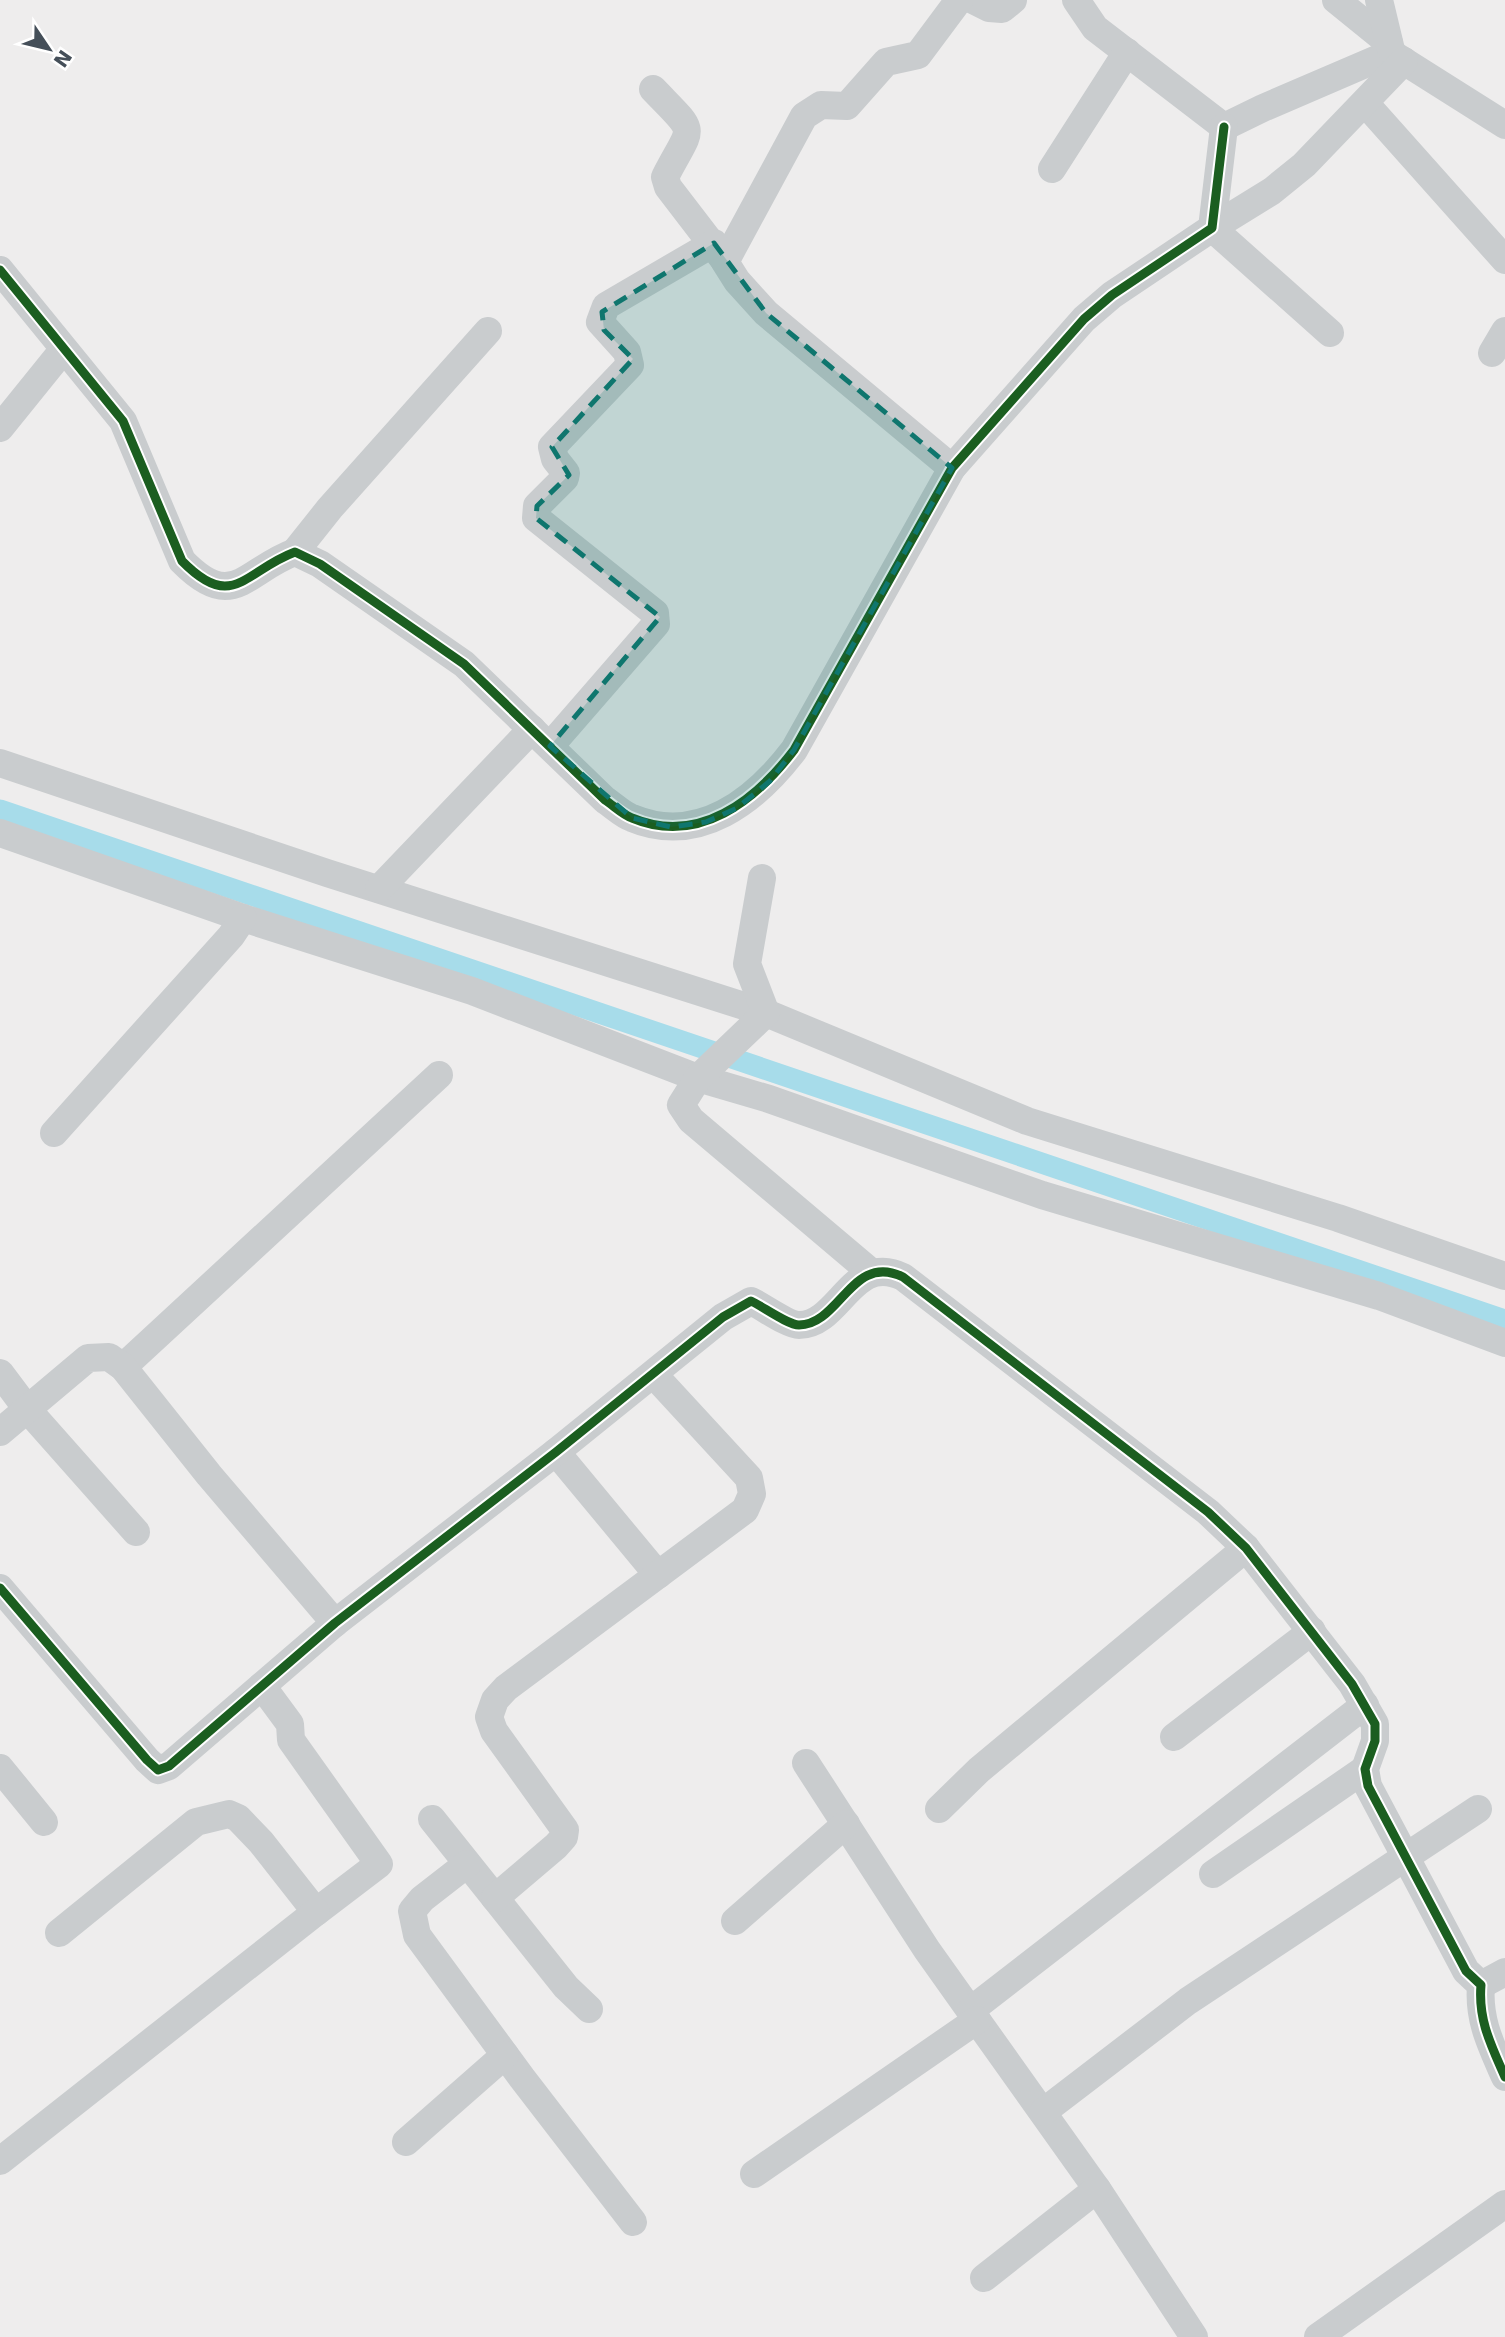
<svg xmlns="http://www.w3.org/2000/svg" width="1505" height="2337" font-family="'DejaVu Sans',sans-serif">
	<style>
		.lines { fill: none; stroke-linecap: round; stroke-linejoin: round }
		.canal { stroke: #a7dcea; stroke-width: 21 }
		.minor { stroke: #c9ccce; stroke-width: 28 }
		.cycleway-casing { stroke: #fff; stroke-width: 13 }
		.cycleway { stroke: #1b5e20; stroke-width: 9 }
		.marked { fill: #0f766e; fill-opacity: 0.2; stroke: #0f766e; stroke-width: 5; stroke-dasharray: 14 9; stroke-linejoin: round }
	</style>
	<rect width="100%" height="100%" fill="#eeeded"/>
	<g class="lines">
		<path class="canal" d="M 0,810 L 1505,1320"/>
		<g class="minor">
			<path d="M 973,0 L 989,8 L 1002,9 L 1013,0"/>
			<path d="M 1076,0 L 1095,28 L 1224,127 L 1263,108 L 1391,53 L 1505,125"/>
			<path d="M 1336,0 L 1389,43"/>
			<path d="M 1379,0 L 1391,50"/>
			<path d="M 653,89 C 699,137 693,122 665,177 L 668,187 L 724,260"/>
			<path d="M 1365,103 L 1505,260"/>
			<path d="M 1052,169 L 1127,52"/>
			<path d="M 0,270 L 123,421 L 182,561 C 233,613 244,571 295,552 L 320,564 L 464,664 L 605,800 C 614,806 623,815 632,818 C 699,846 756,800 794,750 L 952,468 L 1084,319 L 1112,295 L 1212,228 L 1224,127"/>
			<path d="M 1330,333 L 1212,228 L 1272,191 L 1304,165 L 1404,61"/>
			<path d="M 1492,353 L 1505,331"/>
			<path d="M 0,428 L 63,350"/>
			<path d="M 952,468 L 766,313 L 737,281 L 725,262 L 804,116 L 821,105 L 847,106 L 886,62 L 918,55 L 959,0"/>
			<path d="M 295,552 L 330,508 L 488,331"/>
			<path d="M 550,746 L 656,624 L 655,613 L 536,518 L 537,506 L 565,478 L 566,473 L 555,459 L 552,447 L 630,365 L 627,352 L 600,322 L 606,306 L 714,243"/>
			<path d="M 0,763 L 327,873 L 766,1013 L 1027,1121 L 1338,1218 L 1505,1276"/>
			<path d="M 0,833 L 243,918 L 472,991 L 698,1078 L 769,1099 L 1042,1195 L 1379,1296 L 1505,1343"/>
			<path d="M 762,878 L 747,964 L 766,1013 L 698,1078 L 681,1105 L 691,1120 L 872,1273"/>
			<path d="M 379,889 L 532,729"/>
			<path d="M 54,1133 L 231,936 L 243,918"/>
			<path d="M 123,1367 L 439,1075"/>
			<path d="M 0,1373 L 27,1409 L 136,1532"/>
			<path d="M 0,1432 L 88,1358 L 109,1357 L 123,1367 L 209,1475 L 335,1623"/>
			<path d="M 556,1452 L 658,1575"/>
			<path d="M 0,1588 L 147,1760 L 158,1770 L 169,1766 L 335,1623 L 556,1452 L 723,1317 L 751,1301 C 762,1306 788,1325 799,1325 C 840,1325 852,1252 903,1277 L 1208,1512 L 1246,1548 L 1352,1684 L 1375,1724 L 1375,1741 L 1365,1769 L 1368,1786 L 1466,1971 L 1481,1985 C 1478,2020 1491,2045 1505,2077"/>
			<path d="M 1174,1737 L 1312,1631"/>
			<path d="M 806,1763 L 927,1950 L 1097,2189 L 1194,2337"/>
			<path d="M 0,1768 L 44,1822"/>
			<path d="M 939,1809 L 979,1770 L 1246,1548"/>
			<path d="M 432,1819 L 566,1987 L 589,2009"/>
			<path d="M 467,1864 L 422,1899 L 412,1911 L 417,1935 L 522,2078 L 633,2222"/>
			<path d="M 1213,1874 L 1365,1769"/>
			<path d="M 495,1898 L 556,1846 L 564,1837 L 565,1830 L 494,1731 L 489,1717 L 495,1700 L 506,1688 L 745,1510 L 752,1494 L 749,1478 L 654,1375"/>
			<path d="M 735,1921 L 846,1824"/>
			<path d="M 59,1933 L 196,1822 L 229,1814 L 238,1818 L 261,1842 L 316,1912 L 379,1864 L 291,1740 L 290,1724 L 262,1686"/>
			<path d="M 1481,1985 L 1505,1972"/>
			<path d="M 971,2010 L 1365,1705"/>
			<path d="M 1043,2112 L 1188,2001 L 1478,1809"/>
			<path d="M 406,2142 L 505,2055"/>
			<path d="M 0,2161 L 316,1912"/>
			<path d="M 754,2174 L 977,2020"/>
			<path d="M 984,2278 L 1097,2189"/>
			<path d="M 1318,2337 L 1505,2204"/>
		</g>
		<g class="cycleway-casing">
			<g id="cycleway">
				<path d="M 0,270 L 123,421 L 182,561 C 233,613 244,571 295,552 L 320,564 L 464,664 L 605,800 C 614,806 623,815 632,818 C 699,846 756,800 794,750 L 952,468 L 1084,319 L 1112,295 L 1212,228 L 1224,127"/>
				<path d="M 0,1588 L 147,1760 L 158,1770 L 169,1766 L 335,1623 L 556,1452 L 723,1317 L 751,1301 C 762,1306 788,1325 799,1325 C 840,1325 852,1252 903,1277 L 1208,1512 L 1246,1548 L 1352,1684 L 1375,1724 L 1375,1741 L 1365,1769 L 1368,1786 L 1466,1971 L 1481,1985 C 1478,2020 1491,2045 1505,2077"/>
			</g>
		</g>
		<use href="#cycleway" class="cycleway"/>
	</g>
	<path class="marked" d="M 714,243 L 766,313 L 952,468 L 794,750 L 770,781 L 737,808 L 706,822 L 671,827 L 632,818 L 550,746 L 660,617 L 536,518 L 537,506 L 569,475 L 552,447 L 633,359 L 604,330 L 602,312 Z"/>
	<g transform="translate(49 49) rotate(125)" stroke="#ffffff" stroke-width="5" paint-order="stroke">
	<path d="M0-5L12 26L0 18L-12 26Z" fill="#454f59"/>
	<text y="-10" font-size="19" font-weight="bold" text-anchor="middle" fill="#454f59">N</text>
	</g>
</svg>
